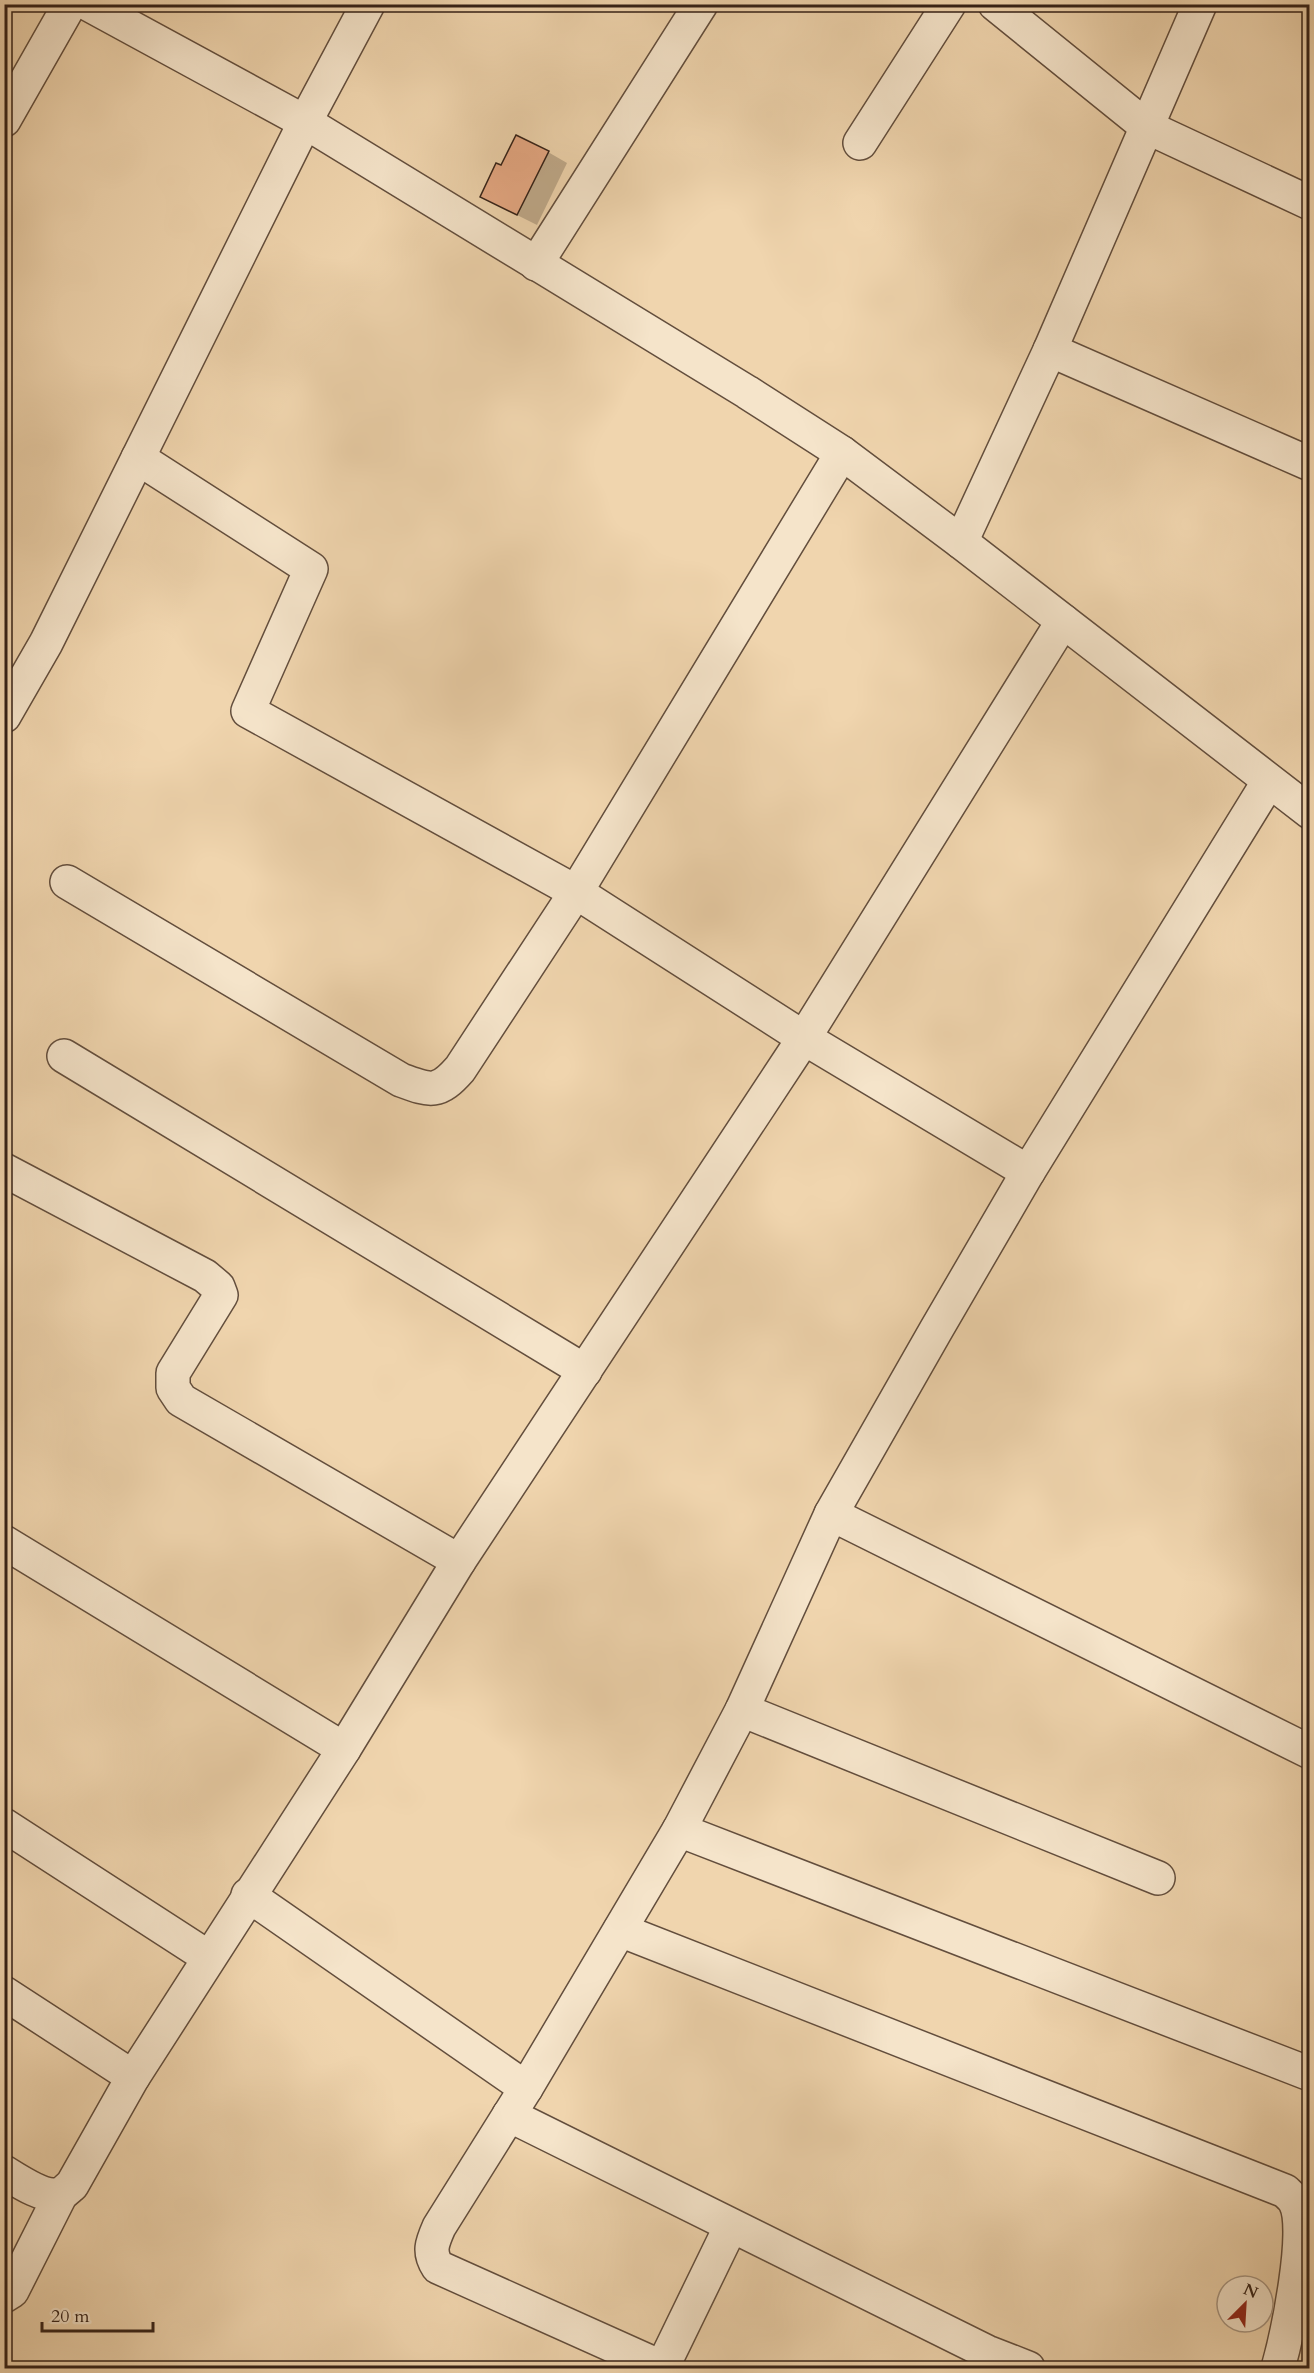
<svg xmlns="http://www.w3.org/2000/svg" width="1314" height="2373" font-family="Cardo,serif">
	<style>
		.shadow { fill: #0003 }
		.building { fill: #e7a984; stroke: #342117; stroke-width: 1.5 }
		.lines { fill: none; stroke-linecap: round; stroke-linejoin: round }
		.minor-casing { stroke: #634e3d; stroke-width: 36 }
		.minor { stroke: #f5e4ca; stroke-width: 33 }
	</style>
	<rect width="100%" height="100%" fill="#f0d5ae"/>
	<filter id="stains"><feTurbulence type="fractalNoise" baseFrequency=".00333" numOctaves="4"/><feColorMatrix values="0 0 0 0 .2 0 0 0 0 .09 0 0 0 0 .02 0 0 0 .5 -.17"/></filter>
	<radialGradient id="worn" r=".72"><stop offset=".6" stop-color="#630" stop-opacity="0"/><stop offset="1" stop-color="#630" stop-opacity=".3"/></radialGradient>
	<path class="shadow" d="M 548,152 L 567,163 L 537,225 L 501,207 L 501,167 Z"/>
	<path class="building" d="M 516,135 L 549,151 L 517,215 L 480,197 L 496,163 L 501,165 Z"/>
	<g class="lines">
		<g class="minor-casing">
			<g id="minor">
				<path d="M 88,4 L 305,122 L 747,392 L 842,453 L 961,542 L 1310,812"/>
				<path d="M 995,4 L 1147,127 L 1310,203"/>
				<path d="M 4,120 L 70,4"/>
				<path d="M 860,143 L 949,4"/>
				<path d="M 536,264 L 701,4"/>
				<path d="M 1050,350 L 1310,464"/>
				<path d="M 138,458 L 311,569 L 248,711 L 576,892 L 804,1038 L 1028,1172"/>
				<path d="M 961,542 L 1050,350 L 1200,4"/>
				<path d="M 4,716 L 46,643 L 305,122 L 368,4"/>
				<path d="M 67,882 L 401,1080 C 431,1091 438,1094 460,1069 L 576,892 L 842,453"/>
				<path d="M 64,1056 L 585,1371"/>
				<path d="M 4,1170 L 205,1276 L 218,1287 L 221,1295 L 173,1373 L 173,1388 L 181,1400 L 459,1561"/>
				<path d="M 831,1514 L 1310,1752"/>
				<path d="M 4,1542 L 344,1749"/>
				<path d="M 742,1710 L 1158,1878"/>
				<path d="M 4,1825 L 208,1957"/>
				<path d="M 679,1830 L 1310,2074"/>
				<path d="M 248,1895 L 526,2088"/>
				<path d="M 620,1930 L 1285,2191 C 1288,2194 1293,2198 1295,2202 C 1310,2229 1287,2336 1278,2368"/>
				<path d="M 4,1993 L 133,2077"/>
				<path d="M 509,2115 L 987,2352 L 1028,2368"/>
				<path d="M 4,2172 C 17,2180 45,2199 60,2194 C 64,2193 68,2188 72,2185 L 133,2077 L 344,1749 L 459,1561 L 804,1038 L 1063,621"/>
				<path d="M 4,2296 L 12,2291 L 61,2194"/>
				<path d="M 662,2368 L 731,2226"/>
				<path d="M 663,2368 L 438,2267 C 428,2252 432,2243 439,2227 L 526,2088 L 679,1830 L 742,1710 L 831,1514 L 936,1330 L 1028,1172 L 1269,781"/>
			</g>
		</g>
		<use href="#minor" class="minor"/>
	</g>
	<rect width="1314" height="2373" fill="none" stroke="#f0d5ae" stroke-width="24"/>
	<rect x="6" y="6" width="1302" height="2361" fill="none" stroke="#342117" stroke-width="3"/>
	<rect x="12" y="12" width="1290" height="2349" fill="none" stroke="#342117" stroke-width="1.5"/>
	<g transform="translate(1245 2304) rotate(24)"><circle r="28" fill="#f5e4ca" stroke="#a89682" stroke-width="1.5"/>
	<path d="M0-4.5L10 22L0 15L-10 22Z" fill="#8f2418"/>
	<text y="-9" font-size="16" font-weight="bold" text-anchor="middle" fill="#342117">N</text>
	</g>
	<path d="M42 2322v9h111v-9" fill="none" stroke="#342117" stroke-width="3"/>
	<text x="51" y="2322" font-size="18" fill="#342117" stroke="#f5e4ca" stroke-width="4.5" paint-order="stroke">20 m</text>
	<rect width="100%" height="100%" filter="url(#stains)"/>
	<rect width="100%" height="100%" fill="url(#worn)"/>
</svg>
